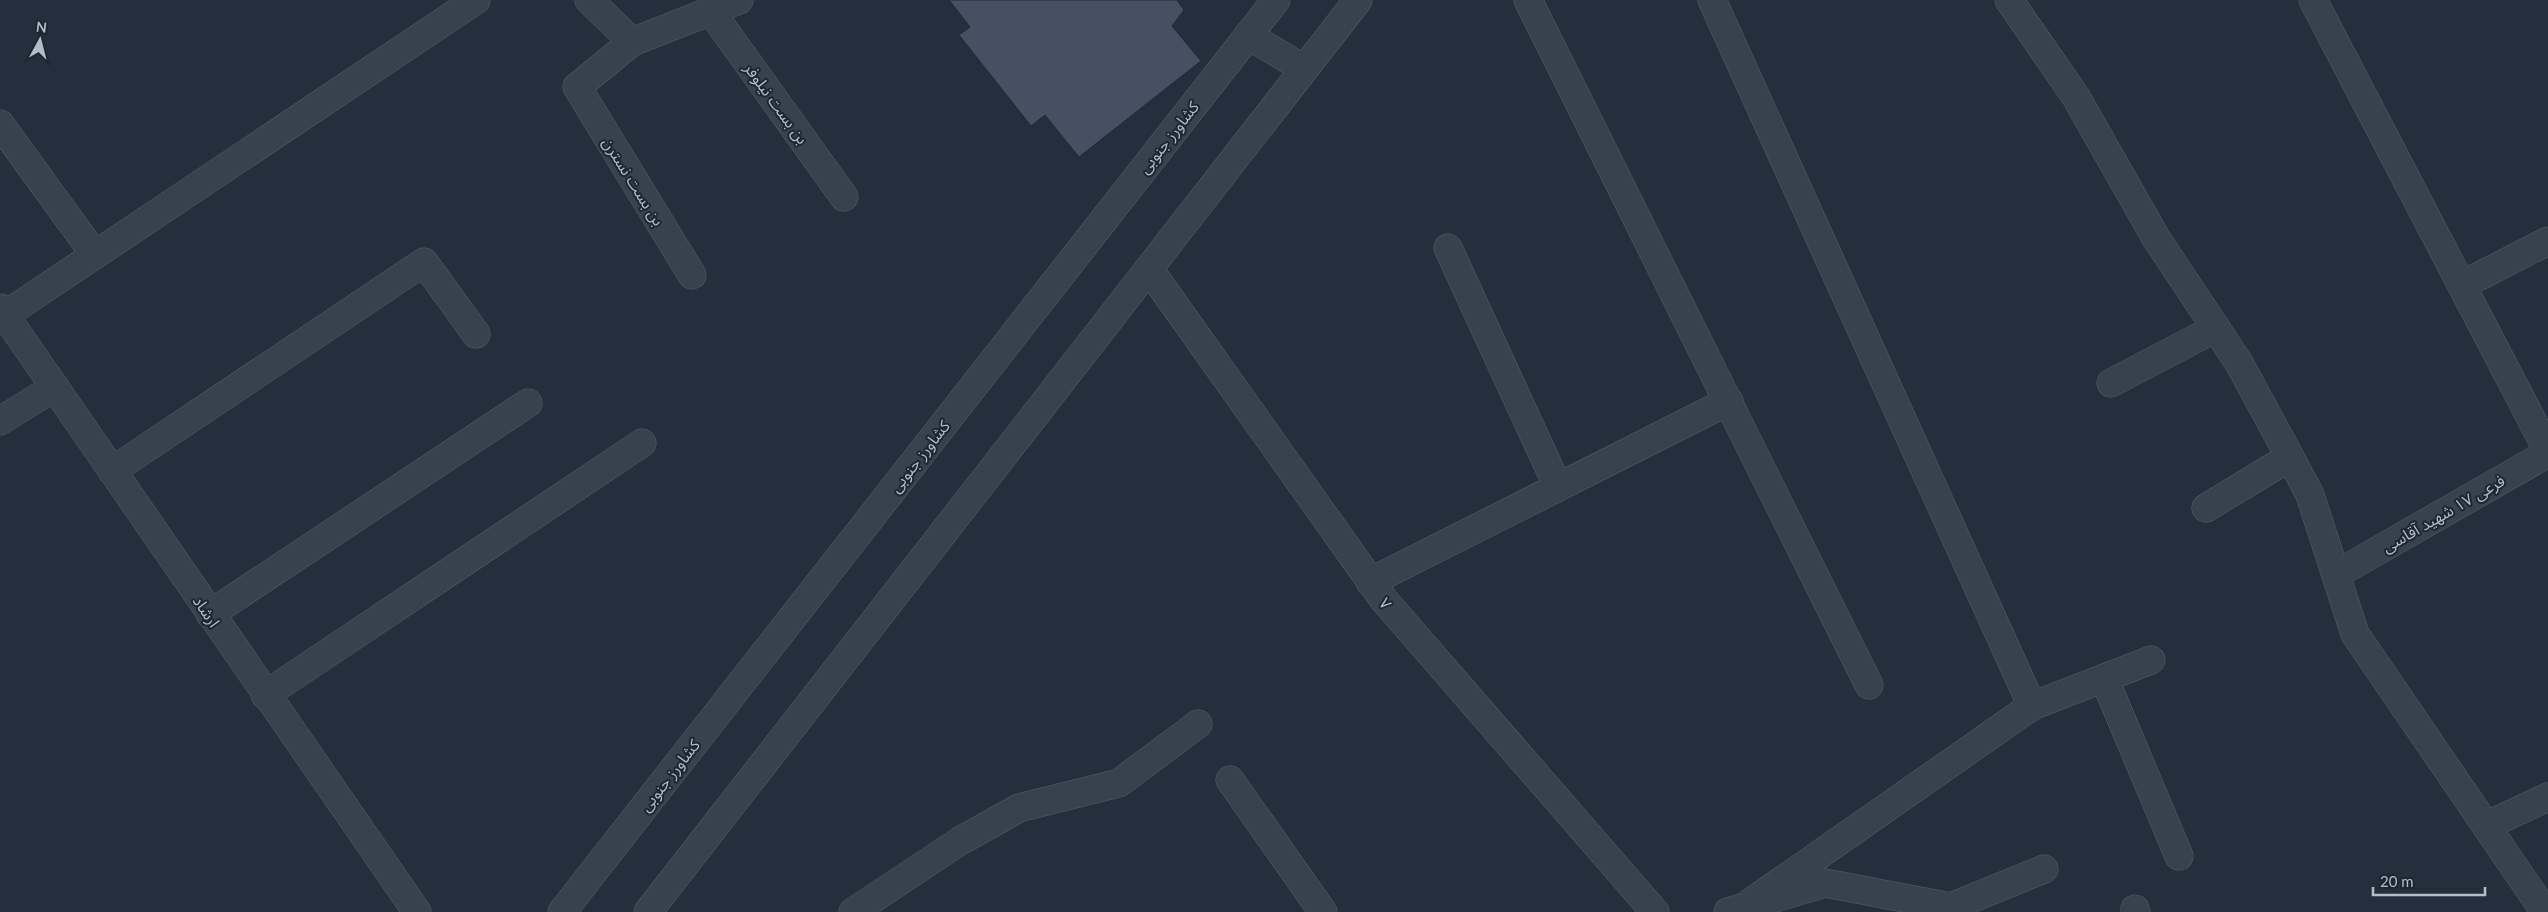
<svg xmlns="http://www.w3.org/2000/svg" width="2548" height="912" font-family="Lato,'Noto Sans Arabic',sans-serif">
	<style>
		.building { fill: #455162; stroke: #1f2835 }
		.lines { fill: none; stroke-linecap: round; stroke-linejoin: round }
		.minor-casing { stroke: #565f6c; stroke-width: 29 }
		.tertiary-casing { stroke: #565f6c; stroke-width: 29 }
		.minor { stroke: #38414e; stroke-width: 28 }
		.tertiary { stroke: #38414e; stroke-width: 28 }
		.labels { text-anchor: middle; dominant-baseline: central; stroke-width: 4; stroke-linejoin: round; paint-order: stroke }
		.street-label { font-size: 16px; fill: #b4bcc9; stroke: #1d2633 }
	</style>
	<rect width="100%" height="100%" fill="#242f3e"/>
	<path class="building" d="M 949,0 L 1177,0 L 1184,10 L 1172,26 L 1201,61 L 1079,157 L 1045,115 L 1031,126 L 959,35 L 970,27 Z"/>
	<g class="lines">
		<g class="minor-casing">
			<g id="minor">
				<path d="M 589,0 L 632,42"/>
				<path d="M 1528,0 L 1869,685"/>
				<path d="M 1712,0 L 2032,706"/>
				<path d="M 2009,0 L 2076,97 L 2156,238 L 2239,363 L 2290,457 L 2310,495 L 2355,634 L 2545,912"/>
				<path d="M 2313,0 L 2548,451"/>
				<path d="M 710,10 L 844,197"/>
				<path d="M 0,124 L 95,255"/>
				<path d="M 1448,248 L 1558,487"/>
				<path d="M 1149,269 L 1384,600 L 1655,912"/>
				<path d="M 692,275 L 577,87 L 632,42 L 739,0"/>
				<path d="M 2462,285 L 2548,241"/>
				<path d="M 5,315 L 476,0"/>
				<path d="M 2111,383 L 2216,328"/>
				<path d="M 0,421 L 55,387"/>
				<path d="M 112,471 L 424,262 L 476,334"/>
				<path d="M 2206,508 L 2290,457"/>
				<path d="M 2337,574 L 2548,453"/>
				<path d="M 1370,582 L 1729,401"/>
				<path d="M 210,614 L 528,403"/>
				<path d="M 2104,678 L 2179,856"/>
				<path d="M 265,695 L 642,443"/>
				<path d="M 1230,780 L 1323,912"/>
				<path d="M 2486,826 L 2548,797"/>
				<path d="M 1750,903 L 2032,706 L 2151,660"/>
				<path d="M 1951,907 L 2044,869"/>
				<path d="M 2135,909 L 2136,912"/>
				<path d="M 853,912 L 960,841 L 1019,808 L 1119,783 L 1198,724"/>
			</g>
		</g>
		<g class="tertiary-casing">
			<g id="tertiary">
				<path d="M 1248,35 L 1304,69"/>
				<path d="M 0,308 L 417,912"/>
				<path d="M 562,912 L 1276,0"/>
				<path d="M 648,912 L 1358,0"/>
				<path d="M 1728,912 L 1825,883 L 1951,907 L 1962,912"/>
			</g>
		</g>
		<use href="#minor" class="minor"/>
		<use href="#tertiary" class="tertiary"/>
	</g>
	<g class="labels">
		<g class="street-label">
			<text transform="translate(777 103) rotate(54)">بن بست نیلوفر</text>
			<text transform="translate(1168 137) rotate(-52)">کشاورز جنوبی</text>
			<text transform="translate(634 181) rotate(58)">بن بست نسترن</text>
			<text transform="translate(919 456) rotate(-52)">کشاورز جنوبی</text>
			<text transform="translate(2443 513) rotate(-30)">فرعی ۱۷ شهید آقاسی</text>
			<text transform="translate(1386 603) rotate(51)">۷</text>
			<text transform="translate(207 611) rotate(56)">ارشاد</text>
			<text transform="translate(669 775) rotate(-52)">کشاورز جنوبی</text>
		</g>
	</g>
	<g transform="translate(40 40) rotate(7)" stroke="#1d2633" stroke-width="4" paint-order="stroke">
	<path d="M0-4L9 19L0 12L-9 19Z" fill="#b4bcc9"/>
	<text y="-8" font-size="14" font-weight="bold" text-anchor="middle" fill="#b4bcc9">N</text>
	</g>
	<path d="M2373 887v8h112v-8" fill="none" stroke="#b4bcc9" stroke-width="2.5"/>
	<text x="2380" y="887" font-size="15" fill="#b4bcc9" stroke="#1d2633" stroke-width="4" paint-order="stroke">20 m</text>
</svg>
